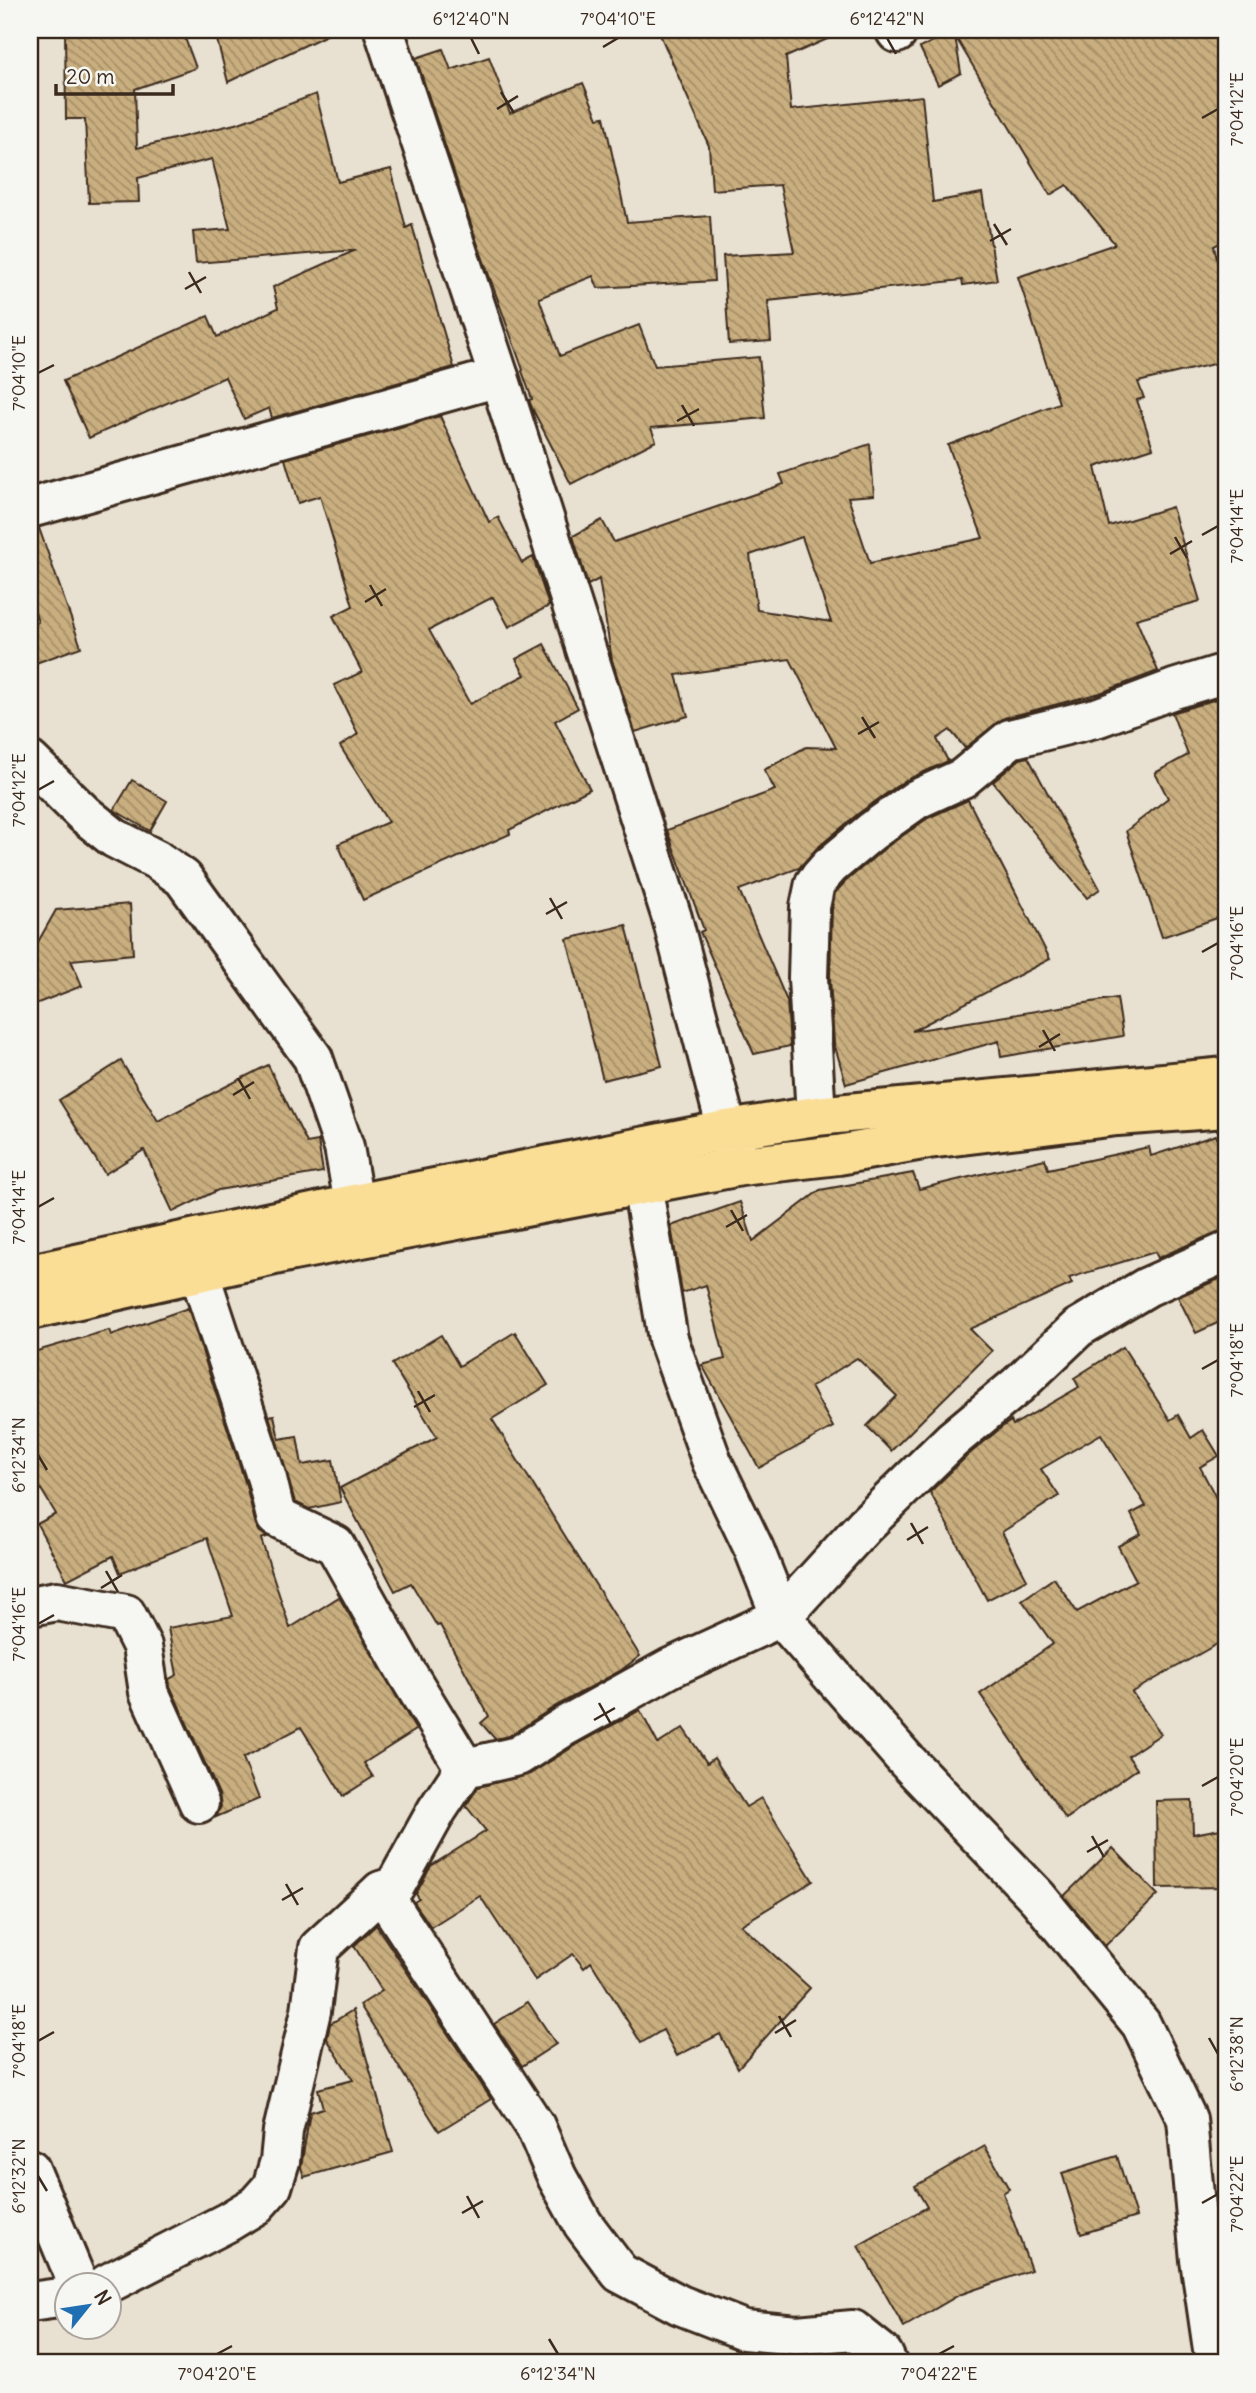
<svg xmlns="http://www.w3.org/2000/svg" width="1256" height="2393" font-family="Delius,sans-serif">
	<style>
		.building { fill: url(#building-back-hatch); stroke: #3b2a1e; stroke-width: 2; fill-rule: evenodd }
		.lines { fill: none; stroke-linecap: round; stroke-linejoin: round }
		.minor-casing { stroke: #3b2a1e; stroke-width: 44 }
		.major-casing { stroke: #3b2a1e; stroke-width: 44 }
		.minor { stroke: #f6f6f2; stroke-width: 38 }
		.major { stroke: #fbde96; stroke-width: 38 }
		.ticks { fill: none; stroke: #3b2a1e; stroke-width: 2.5 }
		.neatline { fill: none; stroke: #3b2a1e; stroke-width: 2.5 }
		.ticks-label { font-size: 18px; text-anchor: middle; fill: #3b2a1e }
	</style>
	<defs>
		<pattern id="building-back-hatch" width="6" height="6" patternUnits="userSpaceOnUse" patternTransform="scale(1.75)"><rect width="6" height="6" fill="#c9ae7f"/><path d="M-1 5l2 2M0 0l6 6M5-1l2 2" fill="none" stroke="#a48e67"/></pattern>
	</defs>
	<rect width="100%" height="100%" fill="#e8e0d0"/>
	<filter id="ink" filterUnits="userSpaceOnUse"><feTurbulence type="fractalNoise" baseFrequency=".0143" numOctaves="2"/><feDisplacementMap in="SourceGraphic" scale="14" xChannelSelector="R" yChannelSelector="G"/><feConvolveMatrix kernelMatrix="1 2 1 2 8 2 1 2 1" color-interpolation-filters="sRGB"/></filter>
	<g filter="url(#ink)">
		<g class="building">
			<path d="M 65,30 L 182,30 L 196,68 L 135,89 L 137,148 L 239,123 L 316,94 L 338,182 L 391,169 L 406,228 L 412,225 L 454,367 L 272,418 L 269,408 L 244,419 L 225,377 L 89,438 L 63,381 L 208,316 L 217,337 L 278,308 L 273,287 L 356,250 L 196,263 L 193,232 L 230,229 L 212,159 L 138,178 L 139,202 L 89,203 L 85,119 L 66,119 Z"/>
			<path d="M 243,30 L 337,30 L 228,82 L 216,36 Z"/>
			<path d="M 658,30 L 848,30 L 786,57 L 791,110 L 922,96 L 933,202 L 982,193 L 997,280 L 963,285 L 962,280 L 768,301 L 771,341 L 729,344 L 723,256 L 794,252 L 780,185 L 712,190 L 709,146 Z"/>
			<path d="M 951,30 L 1226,30 L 1226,240 L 1214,246 L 1226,300 L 1226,361 L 1138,382 L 1144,398 L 1137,400 L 1153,448 L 1095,467 L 1109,526 L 1172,507 L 1200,601 L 1136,619 L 1158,671 L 1100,693 L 1004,718 L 965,748 L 950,730 L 937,739 L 948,761 L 904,781 L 859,813 L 816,849 L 799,868 L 739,890 L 787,1001 L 790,1046 L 754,1054 L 700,932 L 704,930 L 667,830 L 775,790 L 764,770 L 806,747 L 836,748 L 790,659 L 676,675 L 688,716 L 635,732 L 612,660 L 599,579 L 588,585 L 573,536 L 602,520 L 614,542 L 784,484 L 780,474 L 870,444 L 874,495 L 848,497 L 870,563 L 983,538 L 948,445 L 1059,403 L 1018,277 L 1115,244 L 1067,185 L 1050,195 L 955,36 L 961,73 L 938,85 L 920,48 L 952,31 ZM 802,537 L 831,622 L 757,610 L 750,555 Z"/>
			<path d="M 443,49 L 451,70 L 489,57 L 510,113 L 583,83 L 598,118 L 604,117 L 627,222 L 710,216 L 714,281 L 598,288 L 593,276 L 539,298 L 560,356 L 639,325 L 655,366 L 759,357 L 765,418 L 651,428 L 656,441 L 571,484 L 532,408 L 529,400 L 532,399 L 522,371 L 523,370 L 477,242 L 416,58 Z"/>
			<path d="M 440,416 L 489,522 L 498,517 L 522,563 L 533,557 L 549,606 L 509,627 L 493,597 L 429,630 L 470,704 L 525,675 L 516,659 L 544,644 L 578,708 L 555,721 L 590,789 L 509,830 L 510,834 L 363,900 L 338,844 L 388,822 L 340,746 L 358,734 L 334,685 L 362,672 L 333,616 L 353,606 L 320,496 L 298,503 L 285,459 Z"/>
			<path d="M 39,528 L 81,647 L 30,665 L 30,624 L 38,622 L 30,598 L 30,529 Z"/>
			<path d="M 1226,696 L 1226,915 L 1162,937 L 1126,831 L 1168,798 L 1155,773 L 1188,755 L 1172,713 Z"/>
			<path d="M 1028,757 L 1100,889 L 1087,898 L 993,782 L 1020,759 Z"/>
			<path d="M 132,780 L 167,801 L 150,831 L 114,810 Z"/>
			<path d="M 968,800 L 1050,959 L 912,1031 L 1117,998 L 1123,1036 L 1001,1057 L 999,1041 L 846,1084 L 834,1043 L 830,978 L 832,910 L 835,893 L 845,882 L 885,848 L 928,818 Z"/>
			<path d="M 130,904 L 133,954 L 71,960 L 82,986 L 30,1006 L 30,956 L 56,910 Z"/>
			<path d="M 626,925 L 662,1066 L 603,1080 L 567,939 Z"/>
			<path d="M 121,1061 L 158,1121 L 268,1065 L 307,1143 L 318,1141 L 323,1172 L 218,1190 L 173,1212 L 144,1150 L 105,1174 L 59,1100 Z"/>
			<path d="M 1216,1135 L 1226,1166 L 1226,1230 L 1217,1232 L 1158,1258 L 1155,1252 L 1069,1278 L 1072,1284 L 970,1329 L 992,1351 L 891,1451 L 867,1426 L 897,1396 L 857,1358 L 811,1387 L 833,1427 L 759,1468 L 702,1365 L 725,1359 L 706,1285 L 682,1293 L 671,1226 L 740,1202 L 753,1241 L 820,1190 L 913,1173 L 919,1189 L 1045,1159 L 1048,1169 L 1149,1147 L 1151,1156 Z"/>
			<path d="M 1226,1276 L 1226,1319 L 1196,1333 L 1178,1297 Z"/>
			<path d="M 188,1308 L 246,1485 L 255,1522 L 259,1531 L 267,1537 L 261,1539 L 290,1628 L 339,1597 L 416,1730 L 364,1763 L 373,1777 L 343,1796 L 301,1727 L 243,1758 L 259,1799 L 216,1817 L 221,1806 L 219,1794 L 170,1686 L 169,1679 L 177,1675 L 168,1628 L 233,1616 L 207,1538 L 120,1573 L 113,1556 L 67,1580 L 37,1524 L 56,1514 L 30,1471 L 30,1353 L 109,1330 L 111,1335 Z"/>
			<path d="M 515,1332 L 548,1385 L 492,1419 L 640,1656 L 620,1671 L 554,1707 L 509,1736 L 495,1739 L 481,1723 L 489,1716 L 440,1625 L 437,1626 L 411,1583 L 395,1591 L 340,1488 L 437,1437 L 392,1364 L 441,1335 L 459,1366 Z"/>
			<path d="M 1123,1347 L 1170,1420 L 1178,1415 L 1191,1438 L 1203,1430 L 1219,1456 L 1200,1467 L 1226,1517 L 1226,1639 L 1132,1692 L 1161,1734 L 1128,1756 L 1137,1769 L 1066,1819 L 980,1694 L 1053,1644 L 1022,1600 L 1054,1578 L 1077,1612 L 1136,1580 L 1118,1546 L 1141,1534 L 1131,1514 L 1146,1506 L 1101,1434 L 1041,1469 L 1059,1496 L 1002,1532 L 1027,1579 L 987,1600 L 930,1492 L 967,1456 L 1002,1427 L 1011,1421 L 1013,1425 L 1079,1387 L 1074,1378 Z"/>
			<path d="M 274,1415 L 279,1439 L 297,1436 L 302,1465 L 333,1460 L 341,1502 L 309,1509 L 295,1502 L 269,1416 Z"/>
			<path d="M 640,1710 L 658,1744 L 683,1728 L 707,1763 L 714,1758 L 746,1807 L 761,1798 L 813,1881 L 741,1925 L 810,1988 L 738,2068 L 720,2034 L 677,2056 L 663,2030 L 641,2043 L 591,1962 L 584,1968 L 573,1954 L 535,1980 L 480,1896 L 431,1927 L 414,1902 L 419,1899 L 416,1894 L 431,1866 L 486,1831 L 466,1806 L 478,1787 L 530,1774 L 576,1745 Z"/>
			<path d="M 1192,1800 L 1193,1834 L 1226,1828 L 1226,1887 L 1157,1888 L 1156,1801 Z"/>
			<path d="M 1113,1848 L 1158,1895 L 1105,1946 L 1064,1896 Z"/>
			<path d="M 376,1925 L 491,2099 L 439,2131 L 360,2005 L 382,1991 L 354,1946 Z"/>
			<path d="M 528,2002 L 556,2044 L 522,2066 L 494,2024 Z"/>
			<path d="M 353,2010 L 393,2152 L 304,2177 L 301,2167 L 310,2112 L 323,2108 L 318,2089 L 353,2080 L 327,2039 L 330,2024 Z"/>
			<path d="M 985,2146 L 1009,2189 L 1003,2193 L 1031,2270 L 959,2295 L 904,2327 L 858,2246 L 927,2207 L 915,2186 Z"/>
			<path d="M 1117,2156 L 1136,2217 L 1081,2234 L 1062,2173 Z"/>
		</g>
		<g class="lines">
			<g class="minor-casing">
				<g id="minor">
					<path d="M 384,30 L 499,377 L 672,918 L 727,1130 L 739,1159"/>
					<path d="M 895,30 L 897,33"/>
					<path d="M 30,508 L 499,377"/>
					<path d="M 30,761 L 84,814 L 114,838 L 157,860 L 183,878 L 313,1058 L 344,1147 L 354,1204"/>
					<path d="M 816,1116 L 808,978 L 810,907 L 815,883 L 830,866 L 872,831 L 917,799 L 963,778 L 1010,739 L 1099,717 L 1174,689 L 1226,673"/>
					<path d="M 642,1184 L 668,1339 L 712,1462 L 754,1549 L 781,1617 L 905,1759 L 1038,1898 L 1141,2024 L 1187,2119 L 1200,2260 L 1215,2363"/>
					<path d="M 199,1272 L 267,1479 L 276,1517 L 335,1545 L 407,1673 L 465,1768"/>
					<path d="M 30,1606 L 57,1601 L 126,1614 L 142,1646 L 149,1692 L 199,1803"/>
					<path d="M 381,1891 L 535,2126 L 557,2177 L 583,2224 L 620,2273 L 680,2305 L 744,2330 L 797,2335 L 853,2330 L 883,2354 L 887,2363"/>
					<path d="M 30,2169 L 78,2284"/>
					<path d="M 107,2284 L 228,2222 L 256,2205 L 272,2187 L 280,2161 L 283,2131 L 311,2011 L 319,1948 L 381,1891 L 395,1886 L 437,1810 L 465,1768 L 518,1756 L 565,1726 L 670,1668 L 781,1617 L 865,1525 L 952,1440 L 1018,1385 L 1078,1328 L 1147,1287 L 1226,1252"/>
					<path d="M 30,2302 L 66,2297"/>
				</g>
			</g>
			<g class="major-casing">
				<g id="major">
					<path d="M 30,1274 L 354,1204 L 727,1130 L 816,1116 L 1226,1077"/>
					<path d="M 30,1310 L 288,1252 L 741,1166 L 838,1155 L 928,1139 L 1117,1116 L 1226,1108"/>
				</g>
			</g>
			<use href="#minor" class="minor"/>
			<use href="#major" class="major"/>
		</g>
	</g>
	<path class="ticks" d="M 471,38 L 479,54M 887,38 L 896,54M 603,47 L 618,38M 501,92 L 514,113M 497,109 L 518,96M 1202,118 L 1218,109M 994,224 L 1007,245M 990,241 L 1011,229M 189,272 L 201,293M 185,289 L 206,277M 38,373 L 54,365M 682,405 L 694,426M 677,421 L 699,409M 1202,535 L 1218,526M 1175,537 L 1187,558M 1170,554 L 1192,541M 370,585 L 382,606M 365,602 L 386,589M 862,717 L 875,738M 858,734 L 879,722M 38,790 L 54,781M 550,898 L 562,919M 546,914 L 567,902M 1202,952 L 1218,943M 1043,1030 L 1055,1051M 1039,1047 L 1060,1034M 238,1078 L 250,1099M 233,1095 L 254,1082M 38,1207 L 54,1198M 731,1210 L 743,1231M 726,1227 L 747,1215M 1202,1369 L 1218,1360M 418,1391 L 430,1412M 414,1407 L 435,1395M 38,1455 L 47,1470M 911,1523 L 923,1544M 907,1540 L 928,1527M 106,1571 L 118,1592M 101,1588 L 122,1575M 38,1624 L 54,1615M 599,1703 L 611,1724M 594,1720 L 615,1708M 1202,1786 L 1218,1777M 1092,1836 L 1104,1857M 1087,1852 L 1108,1840M 286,1884 L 298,1905M 282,1900 L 303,1888M 779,2016 L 791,2037M 775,2033 L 796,2020M 1209,2038 L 1218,2054M 38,2041 L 54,2032M 38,2176 L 47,2191M 467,2196 L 479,2218M 1202,2203 L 1218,2194M 462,2213 L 483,2201M 549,2339 L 558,2354M 217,2354 L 232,2346M 939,2354 L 954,2346"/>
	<rect width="1256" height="2393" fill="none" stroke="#f6f6f2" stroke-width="77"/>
	<g transform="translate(88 2306) rotate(60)"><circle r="33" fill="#f6f6f2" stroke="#aba49d" stroke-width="2"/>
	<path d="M0-5L12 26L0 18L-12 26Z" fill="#1f6fb2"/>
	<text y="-10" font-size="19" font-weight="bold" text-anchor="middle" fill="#3b2a1e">N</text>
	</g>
	<path d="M56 84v10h117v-10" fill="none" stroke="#3b2a1e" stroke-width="3.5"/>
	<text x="66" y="84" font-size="21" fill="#3b2a1e" stroke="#f6f6f2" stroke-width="5" paint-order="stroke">20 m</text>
	<rect x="38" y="38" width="1180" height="2316" class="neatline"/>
	<g class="ticks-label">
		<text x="471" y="25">6°12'40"N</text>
		<text x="618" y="25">7°04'10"E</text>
		<text x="887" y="25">6°12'42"N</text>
		<text transform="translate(1237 109) rotate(-90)" y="6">7°04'12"E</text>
		<text transform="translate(19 373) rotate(-90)" y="6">7°04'10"E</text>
		<text transform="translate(1237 526) rotate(-90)" y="6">7°04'14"E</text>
		<text transform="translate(19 790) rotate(-90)" y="6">7°04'12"E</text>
		<text transform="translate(1237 943) rotate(-90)" y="6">7°04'16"E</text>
		<text transform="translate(19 1207) rotate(-90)" y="6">7°04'14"E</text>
		<text transform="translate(1237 1360) rotate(-90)" y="6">7°04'18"E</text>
		<text transform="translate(19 1455) rotate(-90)" y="6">6°12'34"N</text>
		<text transform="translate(19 1624) rotate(-90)" y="6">7°04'16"E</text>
		<text transform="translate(1237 1777) rotate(-90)" y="6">7°04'20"E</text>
		<text transform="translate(19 2041) rotate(-90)" y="6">7°04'18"E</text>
		<text transform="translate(1237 2054) rotate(-90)" y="6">6°12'38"N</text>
		<text transform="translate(19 2176) rotate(-90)" y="6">6°12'32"N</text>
		<text transform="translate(1237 2194) rotate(-90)" y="6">7°04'22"E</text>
		<text x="217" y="2380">7°04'20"E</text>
		<text x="558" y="2380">6°12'34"N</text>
		<text x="939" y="2380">7°04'22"E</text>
	</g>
</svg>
